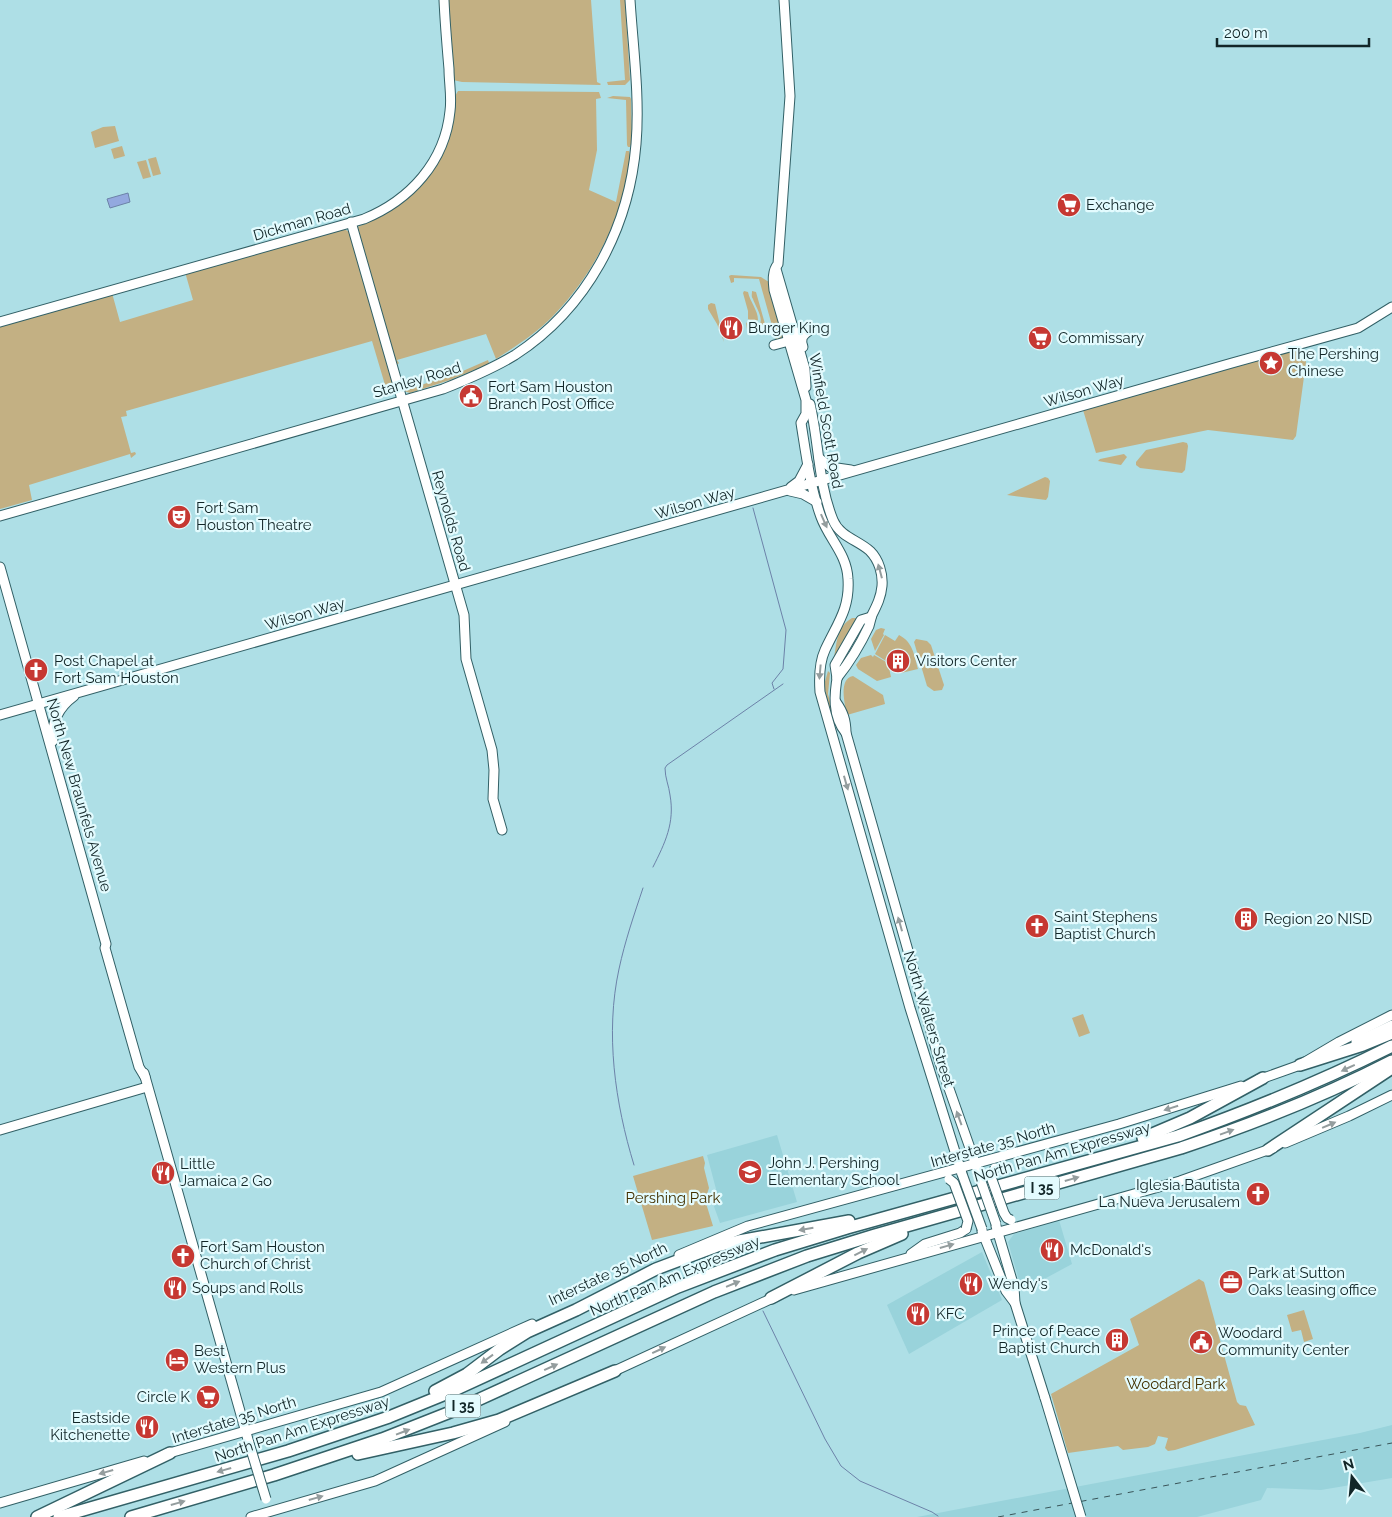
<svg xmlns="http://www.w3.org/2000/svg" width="1392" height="1517" font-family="Raleway,sans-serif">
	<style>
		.built { fill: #99d3db }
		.green { fill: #c3b083 }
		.water { fill: #93a9df; stroke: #6c82a8 }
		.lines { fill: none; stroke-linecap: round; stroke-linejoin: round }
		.stream { stroke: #6c82a8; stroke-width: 1 }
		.secondary-casing { stroke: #326066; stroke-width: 11 }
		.highway-casing { stroke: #326066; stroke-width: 14 }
		.secondary { stroke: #fff; stroke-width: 9 }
		.highway { stroke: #fff; stroke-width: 11 }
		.rail { stroke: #395458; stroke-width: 1; stroke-dasharray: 6 6; stroke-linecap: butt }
		.secondary-bridge-casing { stroke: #326066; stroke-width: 11; stroke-linecap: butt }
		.secondary-bridge { stroke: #fff; stroke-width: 9 }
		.oneway { fill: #949d9e }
		.labels { text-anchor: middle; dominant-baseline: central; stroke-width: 4.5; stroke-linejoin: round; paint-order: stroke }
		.shield { fill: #e3fbfe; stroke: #516668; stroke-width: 1 }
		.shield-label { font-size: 14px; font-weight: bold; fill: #122628 }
		.poi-label { font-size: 15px; fill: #122628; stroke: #e3fbfe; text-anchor: start }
		.street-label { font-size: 15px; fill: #122628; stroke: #e3fbfe }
		.park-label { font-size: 15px; fill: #433100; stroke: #e3fbfe }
	</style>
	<rect width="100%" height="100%" fill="#aedfe6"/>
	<g class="built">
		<path d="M 777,1135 L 797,1202 L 720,1223 L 712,1201 L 716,1189 L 707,1155 Z"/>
		<path d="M 1059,1220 L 1072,1264 L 1022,1291 L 1008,1242 L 1014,1234 Z"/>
		<path d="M 982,1252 L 1002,1300 L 909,1354 L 887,1305 Z"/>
		<path d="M 1392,1425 L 1392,1478 L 1321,1490 L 1267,1488 L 1261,1500 L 1197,1517 L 917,1517 L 1360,1433 Z"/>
	</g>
	<g class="green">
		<path d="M 447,0 L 591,0 L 597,82 L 601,84 L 600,85 L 462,82 L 453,80 Z"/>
		<path d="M 620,0 L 625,0 L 630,80 L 625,85 L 608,85 L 607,82 L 625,80 Z"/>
		<path d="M 458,91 L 599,92 L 601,98 L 596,99 L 597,150 L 589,190 L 616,202 L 626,151 L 629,151 C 633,163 627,180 624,192 C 611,238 587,281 554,315 C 537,333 516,346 496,359 L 486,334 L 397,360 L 399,363 L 397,365 L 394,359 L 357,227 C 399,211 432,185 448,142 C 453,128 453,111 455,96 Z"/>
		<path d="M 613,96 L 630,97 L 631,99 L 632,141 L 630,147 L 628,147 L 627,145 L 626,100 L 607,98 Z"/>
		<path d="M 115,126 L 119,141 L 95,148 L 91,132 L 103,127 Z"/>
		<path d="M 122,146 L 125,156 L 114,159 L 111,149 Z"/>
		<path d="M 156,157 L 161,174 L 153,176 L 148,159 Z"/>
		<path d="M 146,160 L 151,177 L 143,179 L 137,162 Z"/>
		<path d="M 343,228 L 349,232 L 395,393 L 388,395 L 372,341 L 126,411 L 127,416 L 121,417 L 131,453 L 135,452 L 136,454 L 131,458 L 130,454 L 29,485 L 32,500 L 0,509 L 0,325 L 112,293 L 120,322 L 193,300 L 185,272 Z"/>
		<path d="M 731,275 L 761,277 L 769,282 L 786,337 L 778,341 L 776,340 L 759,279 L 734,278 L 734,282 L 731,283 L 729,276 Z"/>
		<path d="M 744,291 L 748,292 C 750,302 758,310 758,320 L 754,322 L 748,319 L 748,311 L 743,293 Z"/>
		<path d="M 752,291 L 756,292 L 765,324 L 747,329 L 746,322 C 748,325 749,326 752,326 C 770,327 755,306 753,299 C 751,296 752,295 752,291 Z"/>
		<path d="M 711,303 L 715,304 L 724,342 L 717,324 L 708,309 L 708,305 Z"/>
		<path d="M 1299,349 L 1304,352 L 1306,362 L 1296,436 L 1293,440 L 1208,430 L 1096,453 L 1083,410 Z"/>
		<path d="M 488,360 L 489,363 L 486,365 L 450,380 L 410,393 L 404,391 L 402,386 L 408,389 L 456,374 Z"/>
		<path d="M 1183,442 L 1187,443 L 1188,446 L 1185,470 L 1182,473 L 1140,468 L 1136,465 L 1136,462 L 1146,450 Z"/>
		<path d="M 1124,454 L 1127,457 L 1121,465 L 1098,461 L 1100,459 Z"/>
		<path d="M 1045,477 L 1048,478 L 1050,481 L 1048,497 L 1046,500 L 1007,495 Z"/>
		<path d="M 852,618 L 857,618 L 858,620 L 834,658 C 837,641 837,627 852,618 Z"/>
		<path d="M 881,628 L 885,629 L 883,634 L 884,635 L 875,651 L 871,639 L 876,630 Z"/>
		<path d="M 885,635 L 895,641 L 899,635 C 913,642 914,655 918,669 L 901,673 L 899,668 L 907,665 L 903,652 L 900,653 L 903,653 L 904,656 L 901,654 L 891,657 L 891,659 L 886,661 L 875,654 Z"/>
		<path d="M 916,639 L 927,641 L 931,645 L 944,685 L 942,690 L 934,691 L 927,686 L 914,642 Z"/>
		<path d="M 871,655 L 873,657 L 874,655 L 888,663 L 891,677 L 877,681 L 858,669 L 856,665 L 861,658 Z"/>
		<path d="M 828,671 L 830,673 L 828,694 L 834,717 L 831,717 L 824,685 Z"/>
		<path d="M 853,676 L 883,695 L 885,704 L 847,715 C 845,704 838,679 853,676 Z"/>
		<path d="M 1083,1014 L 1090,1033 L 1079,1037 L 1072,1018 Z"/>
		<path d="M 703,1156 L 705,1163 L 704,1168 L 709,1188 L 705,1200 L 713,1226 L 652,1240 L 633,1176 Z"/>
		<path d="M 1199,1279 L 1204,1282 L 1237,1402 L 1240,1405 L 1246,1406 L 1255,1425 L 1175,1450 L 1168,1451 L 1165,1448 L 1168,1438 L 1158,1436 L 1155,1444 L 1148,1447 L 1123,1450 L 1118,1446 L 1068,1453 L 1051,1394 L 1139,1345 L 1130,1319 Z"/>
		<path d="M 1304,1310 L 1313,1339 L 1304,1342 L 1301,1330 L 1292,1332 L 1287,1315 Z"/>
	</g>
	<path class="water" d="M 128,193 L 130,202 L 110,208 L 107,199 Z"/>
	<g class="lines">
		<g class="stream">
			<path d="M 753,508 L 786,630 L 783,669 L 772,683 L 774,689"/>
			<path d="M 653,867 C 665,843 675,823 670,795 C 669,786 665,778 665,768 L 667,765 L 783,684"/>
			<path d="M 634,1165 C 615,1103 605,1033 619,969 C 625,941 634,915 643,888"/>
			<path d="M 763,1311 L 825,1439 L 841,1466 L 860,1481 L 932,1512 L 938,1516"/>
		</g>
		<g class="secondary-casing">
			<g id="secondary">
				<path d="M 784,0 L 790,96 L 778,264 C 772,271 773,281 774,290 L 806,400 L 806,414 L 801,423 C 806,454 810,487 821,517 C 829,539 847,554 848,579 C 850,609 837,624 825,650 C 819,663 819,678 820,692 L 910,1008 L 962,1174"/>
				<path d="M 351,222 L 464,615 L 466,659 L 492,750 L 494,770 L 493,799 L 502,830"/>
				<path d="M 776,269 L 805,369 L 806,387"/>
				<path d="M 0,322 L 364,219 C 410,200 445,162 450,111 C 452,97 449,83 449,69 C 447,46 445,23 444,0"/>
				<path d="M 774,345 L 789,341"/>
				<path d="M 803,347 C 799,336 805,335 812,328"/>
				<path d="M 810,404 C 819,442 818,483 833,520 C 840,537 858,540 870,551 C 879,560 883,574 882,586 C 881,597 877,605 872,615 C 871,618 870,622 869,626 C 861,643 849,663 837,678"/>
				<path d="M 819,458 L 830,467 L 851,470"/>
				<path d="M 791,487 L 799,481 L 808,464"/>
				<path d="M 790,491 L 803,494 L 817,502"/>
				<path d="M 0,516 L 443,389 C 468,379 492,369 515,355 C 587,308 629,229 636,144 C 640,97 633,47 630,0"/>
				<path d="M 0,567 L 106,944 L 105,948 L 139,1067 L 145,1077"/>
				<path d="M 838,673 C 834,694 832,716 846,733"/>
				<path d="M 837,678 L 835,665 L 861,620 L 871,617"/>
				<path d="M 836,702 C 843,712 846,720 846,733 L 940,1063 L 977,1168"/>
				<path d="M 0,715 L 1232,363 L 1358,328 L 1392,307"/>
				<path d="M 53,741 C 51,722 59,707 74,696"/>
				<path d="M 1356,1042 L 1392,1025"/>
				<path d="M 144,1073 L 249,1443"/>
				<path d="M 1258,1080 L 1300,1065 L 1339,1042 L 1392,1015"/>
				<path d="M 0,1130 L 147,1087"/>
				<path d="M 1285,1143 L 1349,1116 L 1392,1095"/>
				<path d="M 996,1226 L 1014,1287 L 1015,1303 L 1045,1398"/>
				<path d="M 982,1231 L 1006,1291 L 1015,1303"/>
				<path d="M 911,1254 L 925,1244 L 960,1233 L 966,1229"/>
				<path d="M 679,1255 L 748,1226 L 1119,1124 L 1241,1086"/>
				<path d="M 794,1290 L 1180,1181 L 1273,1148"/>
				<path d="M 610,1373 L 775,1297"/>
				<path d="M 166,1454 L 381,1392 L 532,1324"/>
				<path d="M 0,1503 L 144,1461"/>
				<path d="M 251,1517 L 375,1481 L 505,1422"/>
			</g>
		</g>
		<g class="highway-casing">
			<g id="highway">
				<path d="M 1300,1065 L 1363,1045 L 1392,1033"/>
				<path d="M 1143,1138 L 1190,1118 L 1263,1078"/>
				<path d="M 1268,1150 L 1392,1068"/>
				<path d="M 656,1269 L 717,1246 L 739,1241 L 849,1221"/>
				<path d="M 771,1298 L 858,1253 L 902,1234"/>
				<path d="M 435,1391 L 467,1374 L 500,1349 L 527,1332 L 576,1310 L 654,1270"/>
				<path d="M 358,1454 L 453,1433 L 499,1420 L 615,1371"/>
				<path d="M 37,1517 L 170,1453"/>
				<path d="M 59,1517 L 288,1451 L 389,1417 L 448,1393 L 678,1287 L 775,1250 L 847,1228 L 1178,1136 C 1251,1110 1322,1081 1392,1046"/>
				<path d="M 131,1517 L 274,1475 L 382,1439 L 458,1409 L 714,1292 L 807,1256 L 875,1235 L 1181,1148 C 1253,1124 1324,1096 1392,1061"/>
			</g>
		</g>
		<use href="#secondary" class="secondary"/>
		<use href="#highway" class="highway"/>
		<path class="rail" d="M 998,1517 L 1392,1443"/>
		<g class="secondary-bridge-casing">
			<g id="secondary-bridge">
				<path d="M 995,1168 L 991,1177 L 1004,1213 L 1007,1218 L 1011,1220"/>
				<path d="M 977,1170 L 996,1224"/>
				<path d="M 962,1174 L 982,1229"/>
				<path d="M 949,1179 L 954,1183 L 968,1221 L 966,1229"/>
				<path d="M 1045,1398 L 1081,1517"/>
				<path d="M 249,1443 L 266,1499"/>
			</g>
		</g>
		<use href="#secondary-bridge" class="secondary-bridge"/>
	</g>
	<defs><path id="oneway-solid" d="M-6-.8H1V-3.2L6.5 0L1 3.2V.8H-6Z" transform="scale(1.25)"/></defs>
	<g class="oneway">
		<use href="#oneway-solid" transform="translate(824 521) rotate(66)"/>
		<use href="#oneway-solid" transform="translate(880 571) rotate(-105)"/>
		<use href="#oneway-solid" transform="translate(820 672) rotate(95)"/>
		<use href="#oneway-solid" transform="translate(846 783) rotate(74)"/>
		<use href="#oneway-solid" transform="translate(900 924) rotate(-106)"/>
		<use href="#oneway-solid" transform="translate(1348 1068) rotate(155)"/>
		<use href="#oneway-solid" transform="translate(1171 1108) rotate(163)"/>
		<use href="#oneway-solid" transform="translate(959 1118) rotate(-110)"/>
		<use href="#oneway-solid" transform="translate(1329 1125) rotate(-23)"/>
		<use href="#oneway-solid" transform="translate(1227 1132) rotate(-20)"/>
		<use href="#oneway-solid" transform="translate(1072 1179) rotate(-16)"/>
		<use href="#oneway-solid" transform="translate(806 1229) rotate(170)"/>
		<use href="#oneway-solid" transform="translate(947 1246) rotate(-16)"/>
		<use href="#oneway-solid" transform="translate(861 1252) rotate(-27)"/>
		<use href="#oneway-solid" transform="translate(733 1284) rotate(-22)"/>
		<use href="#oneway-solid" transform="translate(659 1350) rotate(-25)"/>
		<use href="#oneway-solid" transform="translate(487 1359) rotate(144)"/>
		<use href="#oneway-solid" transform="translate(551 1367) rotate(-24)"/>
		<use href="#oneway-solid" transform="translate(403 1432) rotate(-21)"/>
		<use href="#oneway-solid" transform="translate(224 1470) rotate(164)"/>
		<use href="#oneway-solid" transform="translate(106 1472) rotate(164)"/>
		<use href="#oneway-solid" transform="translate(316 1498) rotate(-16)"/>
		<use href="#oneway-solid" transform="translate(178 1503) rotate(-16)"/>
	</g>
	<defs>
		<g id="supermarket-disc" transform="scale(1.25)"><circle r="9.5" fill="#c63832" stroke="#e3fbfe"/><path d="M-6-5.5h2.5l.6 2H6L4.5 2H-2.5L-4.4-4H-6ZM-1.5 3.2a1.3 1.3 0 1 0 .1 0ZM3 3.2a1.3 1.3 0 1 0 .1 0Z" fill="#fff"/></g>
		<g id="restaurant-disc" transform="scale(1.25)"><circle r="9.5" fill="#c63832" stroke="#e3fbfe"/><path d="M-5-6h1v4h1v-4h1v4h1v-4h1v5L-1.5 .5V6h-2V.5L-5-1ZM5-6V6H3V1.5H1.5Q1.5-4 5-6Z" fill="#fff"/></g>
		<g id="sight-disc" transform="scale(1.25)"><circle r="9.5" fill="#c63832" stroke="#e3fbfe"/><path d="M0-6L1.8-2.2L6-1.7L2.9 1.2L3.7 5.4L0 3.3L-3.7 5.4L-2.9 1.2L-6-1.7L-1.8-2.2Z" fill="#fff"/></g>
		<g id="civic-disc" transform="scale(1.25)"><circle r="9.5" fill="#c63832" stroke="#e3fbfe"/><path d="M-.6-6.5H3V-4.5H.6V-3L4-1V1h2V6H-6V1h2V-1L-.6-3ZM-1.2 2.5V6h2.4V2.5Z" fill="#fff"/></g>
		<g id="theatre-disc" transform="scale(1.25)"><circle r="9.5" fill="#c63832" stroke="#e3fbfe"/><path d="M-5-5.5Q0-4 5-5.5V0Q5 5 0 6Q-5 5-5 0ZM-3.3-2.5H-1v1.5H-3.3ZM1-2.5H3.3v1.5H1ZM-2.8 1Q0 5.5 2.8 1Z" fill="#fff"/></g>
		<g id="building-disc" transform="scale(1.25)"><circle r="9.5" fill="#c63832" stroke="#e3fbfe"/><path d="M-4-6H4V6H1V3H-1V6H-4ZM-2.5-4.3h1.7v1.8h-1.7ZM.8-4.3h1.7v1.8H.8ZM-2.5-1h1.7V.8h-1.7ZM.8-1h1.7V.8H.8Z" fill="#fff"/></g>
		<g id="church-disc" transform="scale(1.25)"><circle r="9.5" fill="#c63832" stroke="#e3fbfe"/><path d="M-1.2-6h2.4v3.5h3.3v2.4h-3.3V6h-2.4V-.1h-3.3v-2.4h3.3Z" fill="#fff"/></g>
		<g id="school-disc" transform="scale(1.25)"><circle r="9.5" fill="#c63832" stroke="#e3fbfe"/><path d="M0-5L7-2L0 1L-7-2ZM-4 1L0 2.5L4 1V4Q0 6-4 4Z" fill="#fff"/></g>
		<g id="office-disc" transform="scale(1.25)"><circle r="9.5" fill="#c63832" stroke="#e3fbfe"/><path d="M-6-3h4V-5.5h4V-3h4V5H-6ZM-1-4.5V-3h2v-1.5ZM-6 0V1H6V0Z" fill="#fff"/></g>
		<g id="hotel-disc" transform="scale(1.25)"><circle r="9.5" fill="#c63832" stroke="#e3fbfe"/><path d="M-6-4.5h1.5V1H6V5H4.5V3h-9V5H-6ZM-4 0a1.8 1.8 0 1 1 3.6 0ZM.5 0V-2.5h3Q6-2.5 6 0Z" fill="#fff"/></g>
	</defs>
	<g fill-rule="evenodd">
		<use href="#supermarket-disc" x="1069" y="205"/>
		<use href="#restaurant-disc" x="731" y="328"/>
		<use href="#supermarket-disc" x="1040" y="338"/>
		<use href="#sight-disc" x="1271" y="363"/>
		<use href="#civic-disc" x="471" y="396"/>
		<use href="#theatre-disc" x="179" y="517"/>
		<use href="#building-disc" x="898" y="661"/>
		<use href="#church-disc" x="36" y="670"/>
		<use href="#building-disc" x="1246" y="919"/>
		<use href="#church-disc" x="1037" y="926"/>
		<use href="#school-disc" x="750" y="1172"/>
		<use href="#restaurant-disc" x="163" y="1173"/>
		<use href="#church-disc" x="1258" y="1194"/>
		<use href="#restaurant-disc" x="1052" y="1250"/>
		<use href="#church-disc" x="183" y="1256"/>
		<use href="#office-disc" x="1231" y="1282"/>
		<use href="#restaurant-disc" x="971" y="1284"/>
		<use href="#restaurant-disc" x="175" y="1288"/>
		<use href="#restaurant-disc" x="918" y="1314"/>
		<use href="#building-disc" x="1117" y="1340"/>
		<use href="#civic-disc" x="1201" y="1342"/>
		<use href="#hotel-disc" x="177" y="1360"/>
		<use href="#supermarket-disc" x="208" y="1397"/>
		<use href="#restaurant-disc" x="147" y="1427"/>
	</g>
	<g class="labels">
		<g class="shield">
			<rect x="1024.5" y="1176.5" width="35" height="23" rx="4"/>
			<rect x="445.5" y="1394.5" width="35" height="23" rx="4"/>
		</g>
		<g class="shield-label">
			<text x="1042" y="1188">I 35</text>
			<text x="463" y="1406">I 35</text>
		</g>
		<g class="poi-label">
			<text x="1086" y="205">Exchange</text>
			<text x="748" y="328">Burger King</text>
			<text x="1058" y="338">Commissary</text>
			<text x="1288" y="354">The Pershing<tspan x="1288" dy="17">Chinese</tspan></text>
			<text x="488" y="387">Fort Sam Houston<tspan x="488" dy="17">Branch Post Office</tspan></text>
			<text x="196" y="508">Fort Sam<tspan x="196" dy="17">Houston Theatre</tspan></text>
			<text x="54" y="661">Post Chapel at<tspan x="54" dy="17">Fort Sam Houston</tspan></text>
			<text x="916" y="661">Visitors Center</text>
			<text x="1054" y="917">Saint Stephens<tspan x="1054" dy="17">Baptist Church</tspan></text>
			<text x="1264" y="919">Region 20 NISD</text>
			<text x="768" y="1163">John J. Pershing<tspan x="768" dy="17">Elementary School</tspan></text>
			<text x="180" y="1164">Little<tspan x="180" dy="17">Jamaica 2 Go</tspan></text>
			<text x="1240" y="1185" text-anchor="end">Iglesia Bautista<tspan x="1240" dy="17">La Nueva Jerusalem</tspan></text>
			<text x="200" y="1247">Fort Sam Houston<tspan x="200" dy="17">Church of Christ</tspan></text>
			<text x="1070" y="1250">McDonald's</text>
			<text x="1248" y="1273">Park at Sutton<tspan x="1248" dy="17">Oaks leasing office</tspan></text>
			<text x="988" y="1284">Wendy's</text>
			<text x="192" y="1288">Soups and Rolls</text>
			<text x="936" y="1314">KFC</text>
			<text x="1100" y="1331" text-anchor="end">Prince of Peace<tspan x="1100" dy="17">Baptist Church</tspan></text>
			<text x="1218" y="1333">Woodard<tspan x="1218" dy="17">Community Center</tspan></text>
			<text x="194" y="1351">Best<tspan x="194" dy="17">Western Plus</tspan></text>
			<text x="190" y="1397" text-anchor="end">Circle K</text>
			<text x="130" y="1418" text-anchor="end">Eastside<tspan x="130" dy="17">Kitchenette</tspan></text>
		</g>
		<g class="street-label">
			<text transform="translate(302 222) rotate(-16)">Dickman Road</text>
			<text transform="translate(417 380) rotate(-17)">Stanley Road</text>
			<text transform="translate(1084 391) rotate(-16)">Wilson Way</text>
			<text transform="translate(826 421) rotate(80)">Winfield Scott Road</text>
			<text transform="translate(695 503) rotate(-16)">Wilson Way</text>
			<text transform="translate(451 521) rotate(74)">Reynolds Road</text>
			<text transform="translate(305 614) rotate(-16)">Wilson Way</text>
			<text transform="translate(79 795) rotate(74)">North New Braunfels Avenue</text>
			<text transform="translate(929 1019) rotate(73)">North Walters Street</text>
			<text transform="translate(993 1145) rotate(-16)">Interstate 35 North</text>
			<text transform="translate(1062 1152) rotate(-16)">North Pan Am Expressway</text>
			<text transform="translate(608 1274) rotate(-25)">Interstate 35 North</text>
			<text transform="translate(675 1276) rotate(-23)">North Pan Am Expressway</text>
			<text transform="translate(234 1420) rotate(-17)">Interstate 35 North</text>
			<text transform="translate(302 1429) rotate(-18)">North Pan Am Expressway</text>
		</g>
		<g class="park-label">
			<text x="673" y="1198">Pershing Park</text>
			<text x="1176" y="1384">Woodard Park</text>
		</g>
	</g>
	<g transform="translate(1352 1477) rotate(344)" stroke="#e3fbfe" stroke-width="4" paint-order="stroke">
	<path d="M0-4L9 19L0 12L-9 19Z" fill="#122628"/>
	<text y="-8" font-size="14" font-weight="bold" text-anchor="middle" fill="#122628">N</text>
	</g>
	<path d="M1217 38v8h152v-8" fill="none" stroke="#122628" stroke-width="2.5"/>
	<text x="1224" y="38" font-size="15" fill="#122628" stroke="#e3fbfe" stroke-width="4" paint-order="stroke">200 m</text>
</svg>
